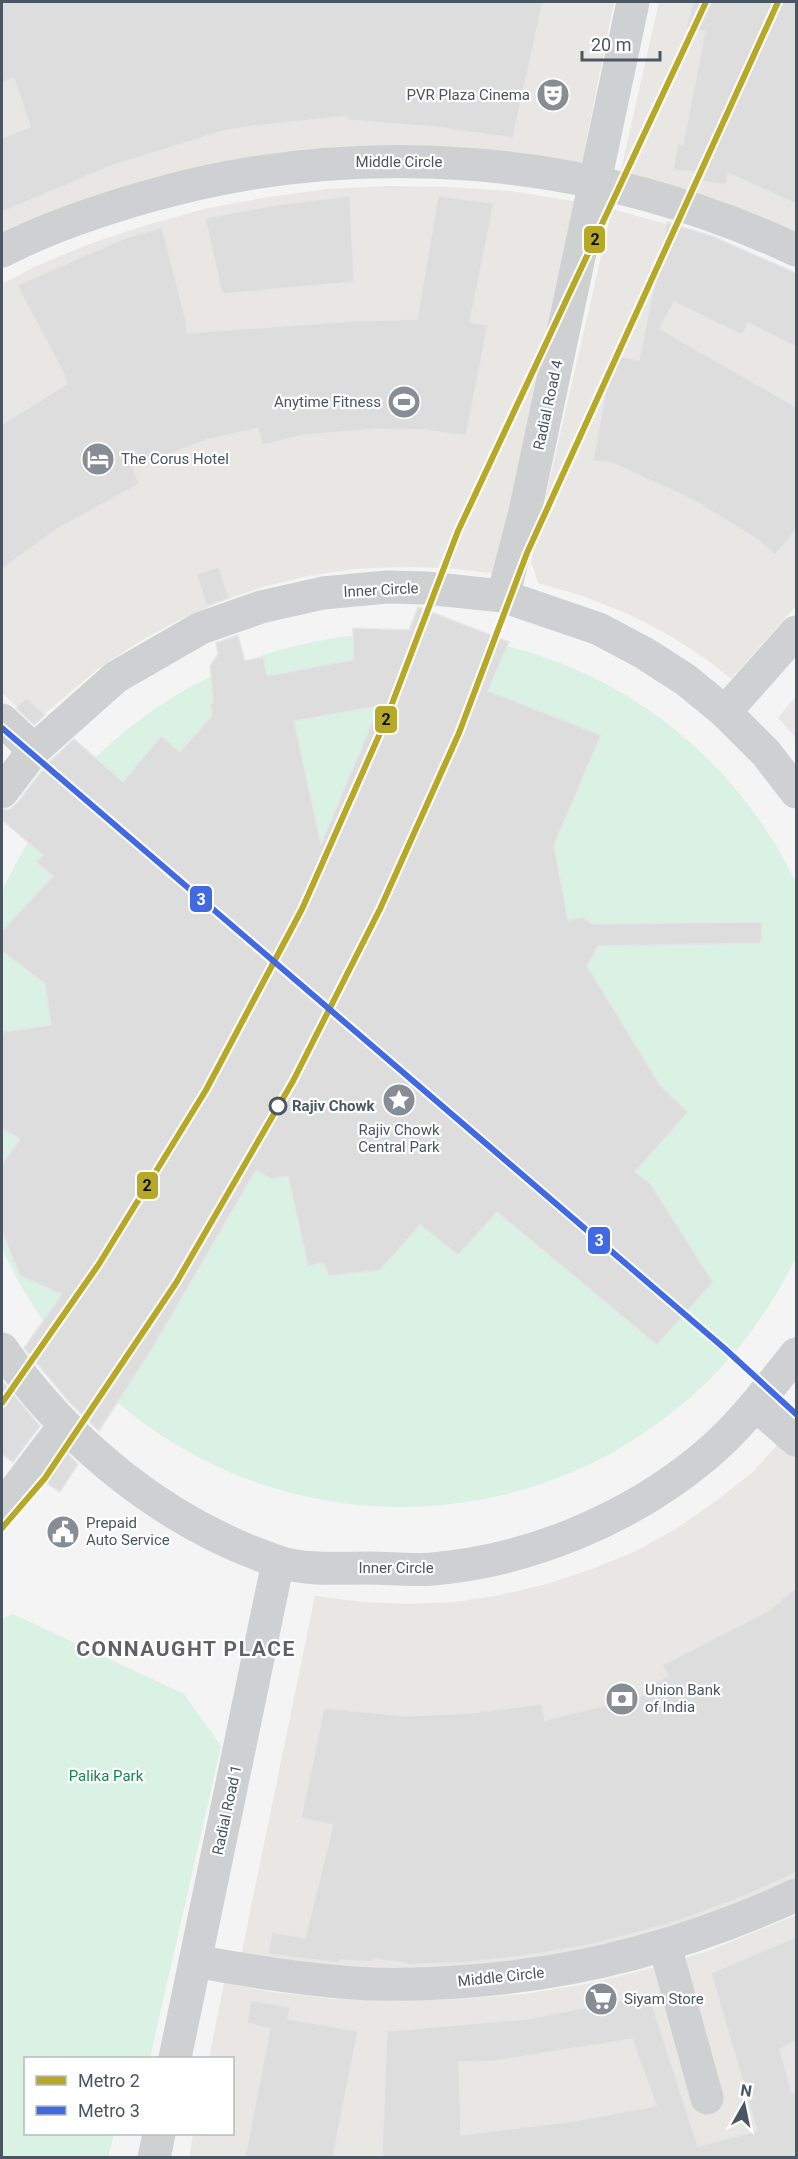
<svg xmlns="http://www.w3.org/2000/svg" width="798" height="2159" font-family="Roboto,sans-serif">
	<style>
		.commercial { fill: #e8e7e3 }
		.green { fill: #d9f2e3 }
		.building { fill: #ddddde; stroke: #e5e6e7; stroke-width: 1.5; fill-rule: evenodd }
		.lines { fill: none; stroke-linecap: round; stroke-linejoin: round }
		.minor { stroke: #ced0d2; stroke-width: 33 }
		.metro-1-casing { stroke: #fff; stroke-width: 10 }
		.metro-2-casing { stroke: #fff; stroke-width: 10 }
		.metro-1 { stroke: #b7a827; stroke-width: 6 }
		.metro-2 { stroke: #4169e1; stroke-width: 6 }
		.stop-dot { fill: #fff; stroke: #4a5661; stroke-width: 3 }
		.labels { text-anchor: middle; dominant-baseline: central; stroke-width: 4.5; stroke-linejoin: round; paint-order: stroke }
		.poi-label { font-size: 15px; fill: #4a5661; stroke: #fff; text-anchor: start }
		.street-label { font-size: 15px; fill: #4a5661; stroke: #fff }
		.stop-label { font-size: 15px; font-weight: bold; fill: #4a5661; stroke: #fff; text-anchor: start }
		.park-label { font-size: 15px; fill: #17864f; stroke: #fff }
		.district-label { font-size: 21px; font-weight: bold; letter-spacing: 1.5px; fill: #5f6368; stroke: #fff }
		.line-badge { stroke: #fff; stroke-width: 2 }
		.badge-label { font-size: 16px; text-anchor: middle; font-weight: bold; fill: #fff }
		.pale-badge-label { font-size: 16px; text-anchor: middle; font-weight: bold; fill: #111 }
	</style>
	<rect width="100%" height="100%" fill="#f4f4f4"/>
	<g class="commercial">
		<path d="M 2,2 L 614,2 L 582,162 L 564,163 L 373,150 L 2,242 Z"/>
		<path d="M 659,2 L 796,2 L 796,234 L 620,174 Z"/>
		<path d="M 389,186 L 449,187 L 510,191 L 579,202 L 497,574 L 447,568 L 400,567 L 354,569 L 308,576 L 263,587 L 219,602 L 177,621 L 137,643 L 98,669 L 34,723 L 2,693 L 2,284 L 36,266 L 92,243 L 150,224 L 208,208 L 268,197 L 328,189 Z"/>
		<path d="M 612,209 L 688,230 L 745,251 L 796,274 L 796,606 L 731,679 L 706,659 L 667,634 L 626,613 L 583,596 L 538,583 L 531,561 Z"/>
		<path d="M 796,696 L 796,738 L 778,718 Z"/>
		<path d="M 776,1446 L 788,1446 L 796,1454 L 796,1886 L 736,1912 L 556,1961 L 371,1972 L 241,1956 L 315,1596 L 362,1602 L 408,1604 L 455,1602 L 501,1595 L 547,1584 L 592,1569 L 636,1551 L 677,1528 L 716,1501 L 753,1472 Z"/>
		<path d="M 796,1915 L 796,2157 L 189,2158 L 193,2134 L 232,2134 L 232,2058 L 209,2058 L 224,1983 L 273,1992 L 335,1999 L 398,2001 L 461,1999 L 524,1994 L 586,1984 L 648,1969 L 708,1951 Z"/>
	</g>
	<g class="green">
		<circle cx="401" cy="1070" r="437"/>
		<path d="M 13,1614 L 184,1694 L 221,1746 L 150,2058 L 26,2058 L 26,2134 L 114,2134 L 108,2157 L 2,2157 L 2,1619 Z"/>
	</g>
	<g class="building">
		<path d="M 2,2 L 543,2 L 513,138 L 435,127 L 348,120 L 347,116 L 254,126 L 223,131 L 111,166 L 2,212 L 2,138 L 30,127 L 14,78 L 2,82 Z"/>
		<path d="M 693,2 L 796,2 L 796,204 L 728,173 L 726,185 L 693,180 L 695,172 L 673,170 L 678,143 L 683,144 L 705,31 L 686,28 Z"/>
		<path d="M 350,196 L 354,282 L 222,294 L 205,218 L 282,204 Z"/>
		<path d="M 438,196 L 494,203 L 470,322 L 488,325 L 466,436 L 424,430 L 376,429 L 305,435 L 262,445 L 258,428 L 207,440 L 133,468 L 139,484 L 57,529 L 2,569 L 2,424 L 67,384 L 64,377 L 65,376 L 17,285 L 125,238 L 162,227 L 186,320 L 187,333 L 353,321 L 417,319 Z"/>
		<path d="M 667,222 L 712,236 L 796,273 L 796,347 L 748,323 L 742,335 L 674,302 L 660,329 L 796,407 L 796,530 L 775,555 L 757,539 L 693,500 L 610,462 L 593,461 L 612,355 L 639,360 Z"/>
		<path d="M 219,567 L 229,598 L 207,606 L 196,574 Z"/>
		<path d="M 418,607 L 509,642 L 488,691 L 601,735 L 554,845 L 568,920 L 582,917 L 592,924 L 762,922 L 761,943 L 598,946 L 587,966 L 660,1085 L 688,1112 L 635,1172 L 650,1183 L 713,1282 L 657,1345 L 497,1212 L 458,1255 L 420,1225 L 380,1270 L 329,1276 L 324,1263 L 308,1266 L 288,1176 L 271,1179 L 256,1170 L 152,1349 L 99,1431 L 71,1404 L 24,1348 L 62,1294 L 20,1276 L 2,1231 L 2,1164 L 20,1139 L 2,1129 L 2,1032 L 51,1025 L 45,984 L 2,951 L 2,931 L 53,876 L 36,862 L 43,855 L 2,820 L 2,810 L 10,809 L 17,803 L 48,763 L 74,739 L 123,782 L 161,736 L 180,752 L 212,715 L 210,705 L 213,703 L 210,666 L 218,654 L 216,643 L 238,635 L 245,661 L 263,657 L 267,676 L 353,660 L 353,628 L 409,630 ZM 379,706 L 321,844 L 294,721 Z"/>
		<path d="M 26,698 L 45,715 L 34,725 L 16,708 Z"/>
		<path d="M 2,1381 L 40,1426 L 13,1462 L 2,1455 Z"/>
		<path d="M 67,1453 L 78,1464 L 60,1492 L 45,1482 Z"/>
		<path d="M 796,1588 L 796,1873 L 740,1898 L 672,1923 L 594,1944 L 525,1956 L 470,1962 L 406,1965 L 406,1963 L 373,1959 L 372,1962 L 340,1960 L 339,1963 L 268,1954 L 272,1932 L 305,1938 L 333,1825 L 301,1818 L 324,1708 L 406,1716 L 471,1713 L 542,1704 L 545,1720 L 599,1707 L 652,1693 L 650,1684 L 668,1676 L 662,1665 L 768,1611 Z"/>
		<path d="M 796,1937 L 796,2041 L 780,2049 L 792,2093 L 796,2092 L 796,2157 L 382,2157 L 387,2031 L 527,2019 L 649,1995 L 698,2146 L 757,2131 L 711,1973 ZM 632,2039 L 656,2106 L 575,2121 L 461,2135 L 459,2062 L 494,2061 Z"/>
		<path d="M 251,2000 L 290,2007 L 288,2019 L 358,2031 L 333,2157 L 245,2157 L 270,2029 L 247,2023 Z"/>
	</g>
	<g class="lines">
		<g class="minor">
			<path d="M 2,251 C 47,228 97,211 146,197 C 362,135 593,155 796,250"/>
			<path d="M 503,596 L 525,512 L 633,2"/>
			<path d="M 725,712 L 796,632"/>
			<path d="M 2,720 L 34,750"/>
			<path d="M 2,792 L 34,750 L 116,677 L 201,628 L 261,607 L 323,593 L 387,587 L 426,588 L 503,596 L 599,629 L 644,653 L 686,680 L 725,712 L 766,753 L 796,792"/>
			<path d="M 2,1349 C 68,1444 165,1523 276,1561 C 304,1571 340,1568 370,1568 C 390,1568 412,1571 432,1569 C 529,1561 630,1519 705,1456 C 740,1427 768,1389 796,1354"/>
			<path d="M 756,1405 L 796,1440"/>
			<path d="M 2,1508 L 64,1426"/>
			<path d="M 665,1946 L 707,2098"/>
			<path d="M 195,1961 C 248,1971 300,1979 353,1983 C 393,1986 433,1984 472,1981 C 587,1972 692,1943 796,1895"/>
			<path d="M 175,2058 L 278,1562"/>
			<path d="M 154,2158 L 159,2134"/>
		</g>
		<g class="metro-1-casing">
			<g id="metro-1">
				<path d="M 2,1403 L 99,1264 L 206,1090 L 302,909 L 385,722 L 458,531 L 706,2"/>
				<path d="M 2,1528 L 45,1478 L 176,1283 L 293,1081 L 380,909 L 459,733 L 527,553 L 778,2"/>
			</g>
		</g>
		<g class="metro-2-casing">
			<path id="metro-2" d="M 2,728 L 724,1348 L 796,1414"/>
		</g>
		<use href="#metro-1" class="metro-1"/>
		<use href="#metro-2" class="metro-2"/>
	</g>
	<defs>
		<g id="theatre-disc" transform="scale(1.725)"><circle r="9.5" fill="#868d94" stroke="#fff"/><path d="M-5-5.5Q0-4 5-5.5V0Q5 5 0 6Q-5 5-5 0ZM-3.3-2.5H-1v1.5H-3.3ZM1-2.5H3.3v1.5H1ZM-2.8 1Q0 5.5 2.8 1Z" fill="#fff"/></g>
		<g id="stadium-disc" transform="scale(1.725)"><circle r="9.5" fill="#868d94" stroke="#fff"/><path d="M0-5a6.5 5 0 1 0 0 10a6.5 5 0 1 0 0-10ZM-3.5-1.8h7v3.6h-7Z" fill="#fff"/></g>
		<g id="hotel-disc" transform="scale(1.725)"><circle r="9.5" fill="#868d94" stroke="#fff"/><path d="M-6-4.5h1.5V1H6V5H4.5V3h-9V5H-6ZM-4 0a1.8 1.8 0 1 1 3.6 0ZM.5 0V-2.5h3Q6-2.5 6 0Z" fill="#fff"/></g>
		<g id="sight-disc" transform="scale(1.725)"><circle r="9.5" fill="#868d94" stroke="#fff"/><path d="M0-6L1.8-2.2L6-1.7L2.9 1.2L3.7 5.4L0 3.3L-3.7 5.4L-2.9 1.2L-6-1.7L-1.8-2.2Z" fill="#fff"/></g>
		<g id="civic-disc" transform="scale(1.725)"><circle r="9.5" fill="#868d94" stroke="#fff"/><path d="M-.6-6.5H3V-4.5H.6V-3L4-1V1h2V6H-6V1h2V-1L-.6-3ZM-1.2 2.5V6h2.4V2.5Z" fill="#fff"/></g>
		<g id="bank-disc" transform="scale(1.725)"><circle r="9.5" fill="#868d94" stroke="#fff"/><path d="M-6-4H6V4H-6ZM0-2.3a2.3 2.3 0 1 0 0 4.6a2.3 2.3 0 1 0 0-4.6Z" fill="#fff"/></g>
		<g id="supermarket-disc" transform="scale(1.725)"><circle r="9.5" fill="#868d94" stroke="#fff"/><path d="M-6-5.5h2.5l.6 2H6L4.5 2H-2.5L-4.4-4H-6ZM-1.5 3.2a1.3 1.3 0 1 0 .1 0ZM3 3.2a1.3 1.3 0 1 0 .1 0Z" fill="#fff"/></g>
	</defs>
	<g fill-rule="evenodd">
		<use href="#theatre-disc" x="553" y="95"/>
		<use href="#stadium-disc" x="404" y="402"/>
		<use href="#hotel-disc" x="98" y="459"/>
		<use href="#sight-disc" x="399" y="1100"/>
		<use href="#civic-disc" x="63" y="1532"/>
		<use href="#bank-disc" x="622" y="1699"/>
		<use href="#supermarket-disc" x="601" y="1999"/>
	</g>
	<circle class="stop-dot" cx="278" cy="1106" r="8"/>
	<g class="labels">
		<g class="poi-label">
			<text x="530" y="95" text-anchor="end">PVR Plaza Cinema</text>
			<text x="381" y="402" text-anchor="end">Anytime Fitness</text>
			<text x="121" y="459">The Corus Hotel</text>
			<text x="399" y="1130" text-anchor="middle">Rajiv Chowk<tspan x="399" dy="17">Central Park</tspan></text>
			<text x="86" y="1523">Prepaid<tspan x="86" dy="17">Auto Service</tspan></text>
			<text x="645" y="1690">Union Bank<tspan x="645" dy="17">of India</tspan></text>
			<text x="624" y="1999">Siyam Store</text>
		</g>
		<g class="street-label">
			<text x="399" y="162">Middle Circle</text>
			<text transform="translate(548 405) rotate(-78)">Radial Road 4</text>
			<text transform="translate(381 590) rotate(-3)">Inner Circle</text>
			<text x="396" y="1568">Inner Circle</text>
			<text transform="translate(227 1810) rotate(-78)">Radial Road 1</text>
			<text transform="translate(501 1977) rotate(-6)">Middle Circle</text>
		</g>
		<g class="stop-label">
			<text x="292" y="1106">Rajiv Chowk</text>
		</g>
		<g class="park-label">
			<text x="106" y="1776">Palika Park</text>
		</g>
		<g class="district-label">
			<text x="186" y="1649">CONNAUGHT PLACE</text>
		</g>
	</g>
	<g class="line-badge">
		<rect x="583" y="225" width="23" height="29" rx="6" fill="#b7a827"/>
		<rect x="374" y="705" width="24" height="29" rx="6" fill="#b7a827"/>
		<rect x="189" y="885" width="24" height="28" rx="6" fill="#4169e1"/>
		<rect x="136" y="1171" width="23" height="29" rx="6" fill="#b7a827"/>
		<rect x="587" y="1226" width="24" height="29" rx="6" fill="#4169e1"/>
	</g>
	<g class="badge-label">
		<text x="201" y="905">3</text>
		<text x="599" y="1246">3</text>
	</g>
	<g class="pale-badge-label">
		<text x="595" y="245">2</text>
		<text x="386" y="725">2</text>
		<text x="147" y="1191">2</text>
	</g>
	<rect width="798" height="2159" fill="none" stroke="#4a5661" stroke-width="6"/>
	<rect x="24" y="2057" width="210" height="78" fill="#ffffff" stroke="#b7bbc0" stroke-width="1.5"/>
	<rect x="36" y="2076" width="30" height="9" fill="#b7a827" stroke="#b7bbc0" stroke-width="1.5"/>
	<text x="78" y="2087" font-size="18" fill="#4a5661">Metro 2</text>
	<rect x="36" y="2106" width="30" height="9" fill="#4169e1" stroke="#b7bbc0" stroke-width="1.5"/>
	<text x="78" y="2117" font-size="18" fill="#4a5661">Metro 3</text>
	<g transform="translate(744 2105) rotate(9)" stroke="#ffffff" stroke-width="4.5" paint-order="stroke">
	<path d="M0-4.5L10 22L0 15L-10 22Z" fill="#4a5661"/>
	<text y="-9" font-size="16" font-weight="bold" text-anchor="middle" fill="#4a5661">N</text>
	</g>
	<path d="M582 51v9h78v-9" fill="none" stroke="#4a5661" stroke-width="3"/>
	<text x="591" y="51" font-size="18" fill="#4a5661" stroke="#ffffff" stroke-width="4.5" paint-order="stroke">20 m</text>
</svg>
